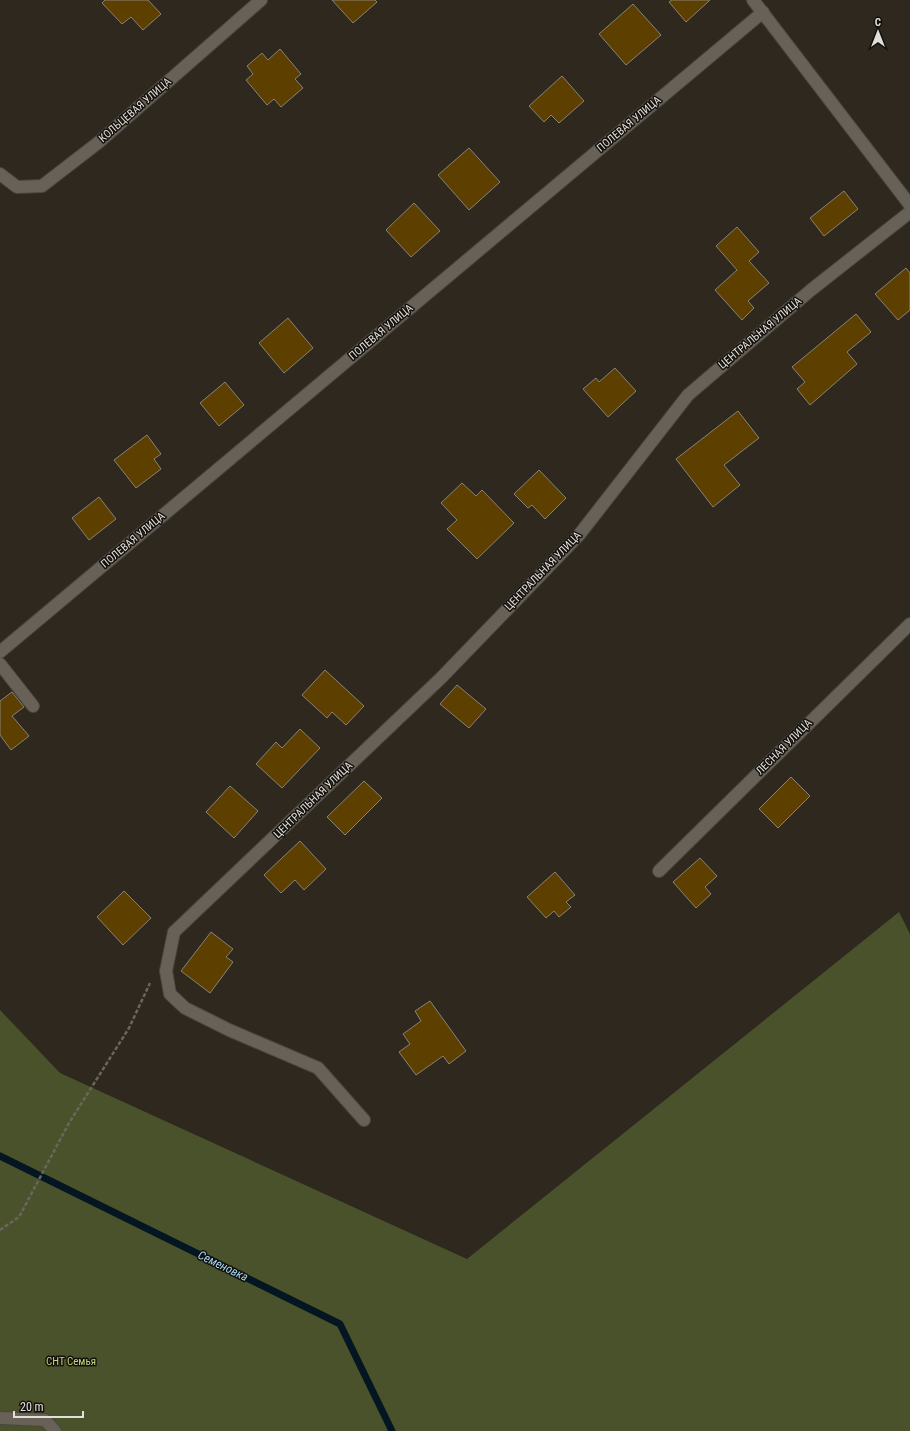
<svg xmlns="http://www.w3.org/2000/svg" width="910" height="1431" font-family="'Roboto Condensed',sans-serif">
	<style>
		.green { fill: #4a522b }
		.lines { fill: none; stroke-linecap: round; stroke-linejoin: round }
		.stream { stroke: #041621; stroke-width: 7 }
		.building { fill: #5d4000; stroke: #898277 }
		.lane-casing { stroke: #4b473e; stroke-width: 14 }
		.street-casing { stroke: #4b473e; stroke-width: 14 }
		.path { stroke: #6a655d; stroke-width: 2.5; stroke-dasharray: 4 2; stroke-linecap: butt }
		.lane { stroke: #686157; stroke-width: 12 }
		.street { stroke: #686157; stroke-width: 12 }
		.labels { text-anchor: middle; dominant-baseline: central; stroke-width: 3; stroke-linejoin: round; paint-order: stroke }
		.street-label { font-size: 11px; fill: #e2dfd9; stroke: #14110d }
		.park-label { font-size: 11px; fill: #c2d47e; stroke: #14110d }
		.water-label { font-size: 12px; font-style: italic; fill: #a3d5f4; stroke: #14110d }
	</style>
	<rect width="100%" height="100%" fill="#2e281f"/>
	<path class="green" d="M 899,912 L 910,934 L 910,1431 L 0,1431 L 0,1010 L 60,1073 L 467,1259 Z"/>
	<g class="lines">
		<path class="stream" d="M 0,1156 L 340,1324 L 392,1431"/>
	</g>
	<g class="building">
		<path d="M 105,0 L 148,0 L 161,14 L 143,30 L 131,17 L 122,24 L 102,3 Z"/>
		<path d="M 332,0 L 375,0 L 377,2 L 353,23 Z"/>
		<path d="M 672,0 L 710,0 L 686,22 L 669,2 Z"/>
		<path d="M 633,4 L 661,35 L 626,65 L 599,34 Z"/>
		<path d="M 280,49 L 301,74 L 295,79 L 303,88 L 281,107 L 274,99 L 267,105 L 246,80 L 253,74 L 247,66 L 262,53 L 268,60 Z"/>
		<path d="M 562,76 L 584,101 L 559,123 L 551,115 L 544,122 L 529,106 Z"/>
		<path d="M 469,148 L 500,182 L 469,210 L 438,175 Z"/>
		<path d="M 844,191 L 858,209 L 824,236 L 810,218 Z"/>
		<path d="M 414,203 L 440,231 L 411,257 L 386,230 Z"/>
		<path d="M 737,227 L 759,252 L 749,261 L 769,283 L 748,301 L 754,308 L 742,320 L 715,290 L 737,270 L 716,246 Z"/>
		<path d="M 906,268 L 910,273 L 910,310 L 898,320 L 875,294 Z"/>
		<path d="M 856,314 L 871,332 L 847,352 L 857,364 L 810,405 L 797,389 L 805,382 L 792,367 Z"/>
		<path d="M 288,318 L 313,348 L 284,373 L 259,343 Z"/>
		<path d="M 615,368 L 636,391 L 608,417 L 583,389 L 596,378 L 599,382 Z"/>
		<path d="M 225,382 L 244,405 L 219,426 L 200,403 Z"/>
		<path d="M 738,411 L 759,438 L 724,465 L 740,485 L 713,507 L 676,459 Z"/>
		<path d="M 147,435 L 161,454 L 154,459 L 161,469 L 136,488 L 114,460 Z"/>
		<path d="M 539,470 L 566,498 L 545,519 L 532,505 L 528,508 L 514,494 Z"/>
		<path d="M 462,483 L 476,496 L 482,490 L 514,523 L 477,559 L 447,529 L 457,520 L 441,503 Z"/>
		<path d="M 99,497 L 116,519 L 89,540 L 72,518 Z"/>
		<path d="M 325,670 L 364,706 L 346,725 L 332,712 L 327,718 L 302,695 Z"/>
		<path d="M 457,685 L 486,709 L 469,728 L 440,704 Z"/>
		<path d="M 12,692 L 24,707 L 12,716 L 29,736 L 11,750 L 0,735 L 0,701 Z"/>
		<path d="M 300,729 L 320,748 L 282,788 L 256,764 L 276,742 L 282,748 Z"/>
		<path d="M 791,777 L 810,796 L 778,828 L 759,809 Z"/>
		<path d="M 364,781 L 382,798 L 345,835 L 327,817 Z"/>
		<path d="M 230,786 L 258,811 L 234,838 L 206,812 Z"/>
		<path d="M 300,841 L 326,869 L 304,890 L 295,880 L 281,893 L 264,875 Z"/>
		<path d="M 700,858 L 717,876 L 705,887 L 711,894 L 696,908 L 673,882 Z"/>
		<path d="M 555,872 L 575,895 L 566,902 L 571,907 L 559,917 L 554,911 L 546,918 L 527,897 Z"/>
		<path d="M 124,891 L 151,918 L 123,945 L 97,917 Z"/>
		<path d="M 211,932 L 233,949 L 226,957 L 233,962 L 210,993 L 181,971 Z"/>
		<path d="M 430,1001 L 466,1051 L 449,1064 L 443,1056 L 416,1075 L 399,1052 L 410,1044 L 403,1034 L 421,1021 L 415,1011 Z"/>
	</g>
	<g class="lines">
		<g class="lane-casing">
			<g id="lane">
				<path d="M 174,932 L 166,971 L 170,994 L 185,1008 L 229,1030 L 318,1068 L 364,1120"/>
				<path d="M 0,1418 L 45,1420 L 55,1431"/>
			</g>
		</g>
		<g class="street-casing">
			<g id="street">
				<path d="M 753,0 L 910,205"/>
				<path d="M 0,174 L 17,187 L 42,186 L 99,142 L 261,0"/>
				<path d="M 0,652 L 763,12"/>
				<path d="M 0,664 L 33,706"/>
				<path d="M 659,871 L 910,624"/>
				<path d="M 174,932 L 441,678 L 579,535 L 688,395 L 811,290 L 910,212"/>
			</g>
		</g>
		<path class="path" d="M 0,1230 L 19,1217 L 69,1123 L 129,1028 L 150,983"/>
		<use href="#lane" class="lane"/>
		<use href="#street" class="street"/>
	</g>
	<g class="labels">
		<g class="street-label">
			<text transform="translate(135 110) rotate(-41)">КОЛЬЦЕВАЯ УЛИЦА</text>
			<text transform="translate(629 124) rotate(-40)">ПОЛЕВАЯ УЛИЦА</text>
			<text transform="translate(381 332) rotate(-40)">ПОЛЕВАЯ УЛИЦА</text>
			<text transform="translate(760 333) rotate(-40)">ЦЕНТРАЛЬНАЯ УЛИЦА</text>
			<text transform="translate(133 540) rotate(-40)">ПОЛЕВАЯ УЛИЦА</text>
			<text transform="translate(543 571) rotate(-46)">ЦЕНТРАЛЬНАЯ УЛИЦА</text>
			<text transform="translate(784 747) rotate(-45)">ЛЕСНАЯ УЛИЦА</text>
			<text transform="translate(313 800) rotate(-44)">ЦЕНТРАЛЬНАЯ УЛИЦА</text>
		</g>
		<g class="park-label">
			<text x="71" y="1361">СНТ Семья</text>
		</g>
		<g class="water-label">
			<text transform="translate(223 1266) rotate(26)">Семеновка</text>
		</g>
	</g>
	<g transform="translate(878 32)" stroke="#14110d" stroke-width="3" paint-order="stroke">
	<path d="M0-3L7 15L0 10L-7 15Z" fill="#e2dfd9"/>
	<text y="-6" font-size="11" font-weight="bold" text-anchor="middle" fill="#e2dfd9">С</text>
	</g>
	<path d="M14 1411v6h69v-6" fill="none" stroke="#e2dfd9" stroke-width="2"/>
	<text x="20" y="1411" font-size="12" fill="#e2dfd9" stroke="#14110d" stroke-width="3" paint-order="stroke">20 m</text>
</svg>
